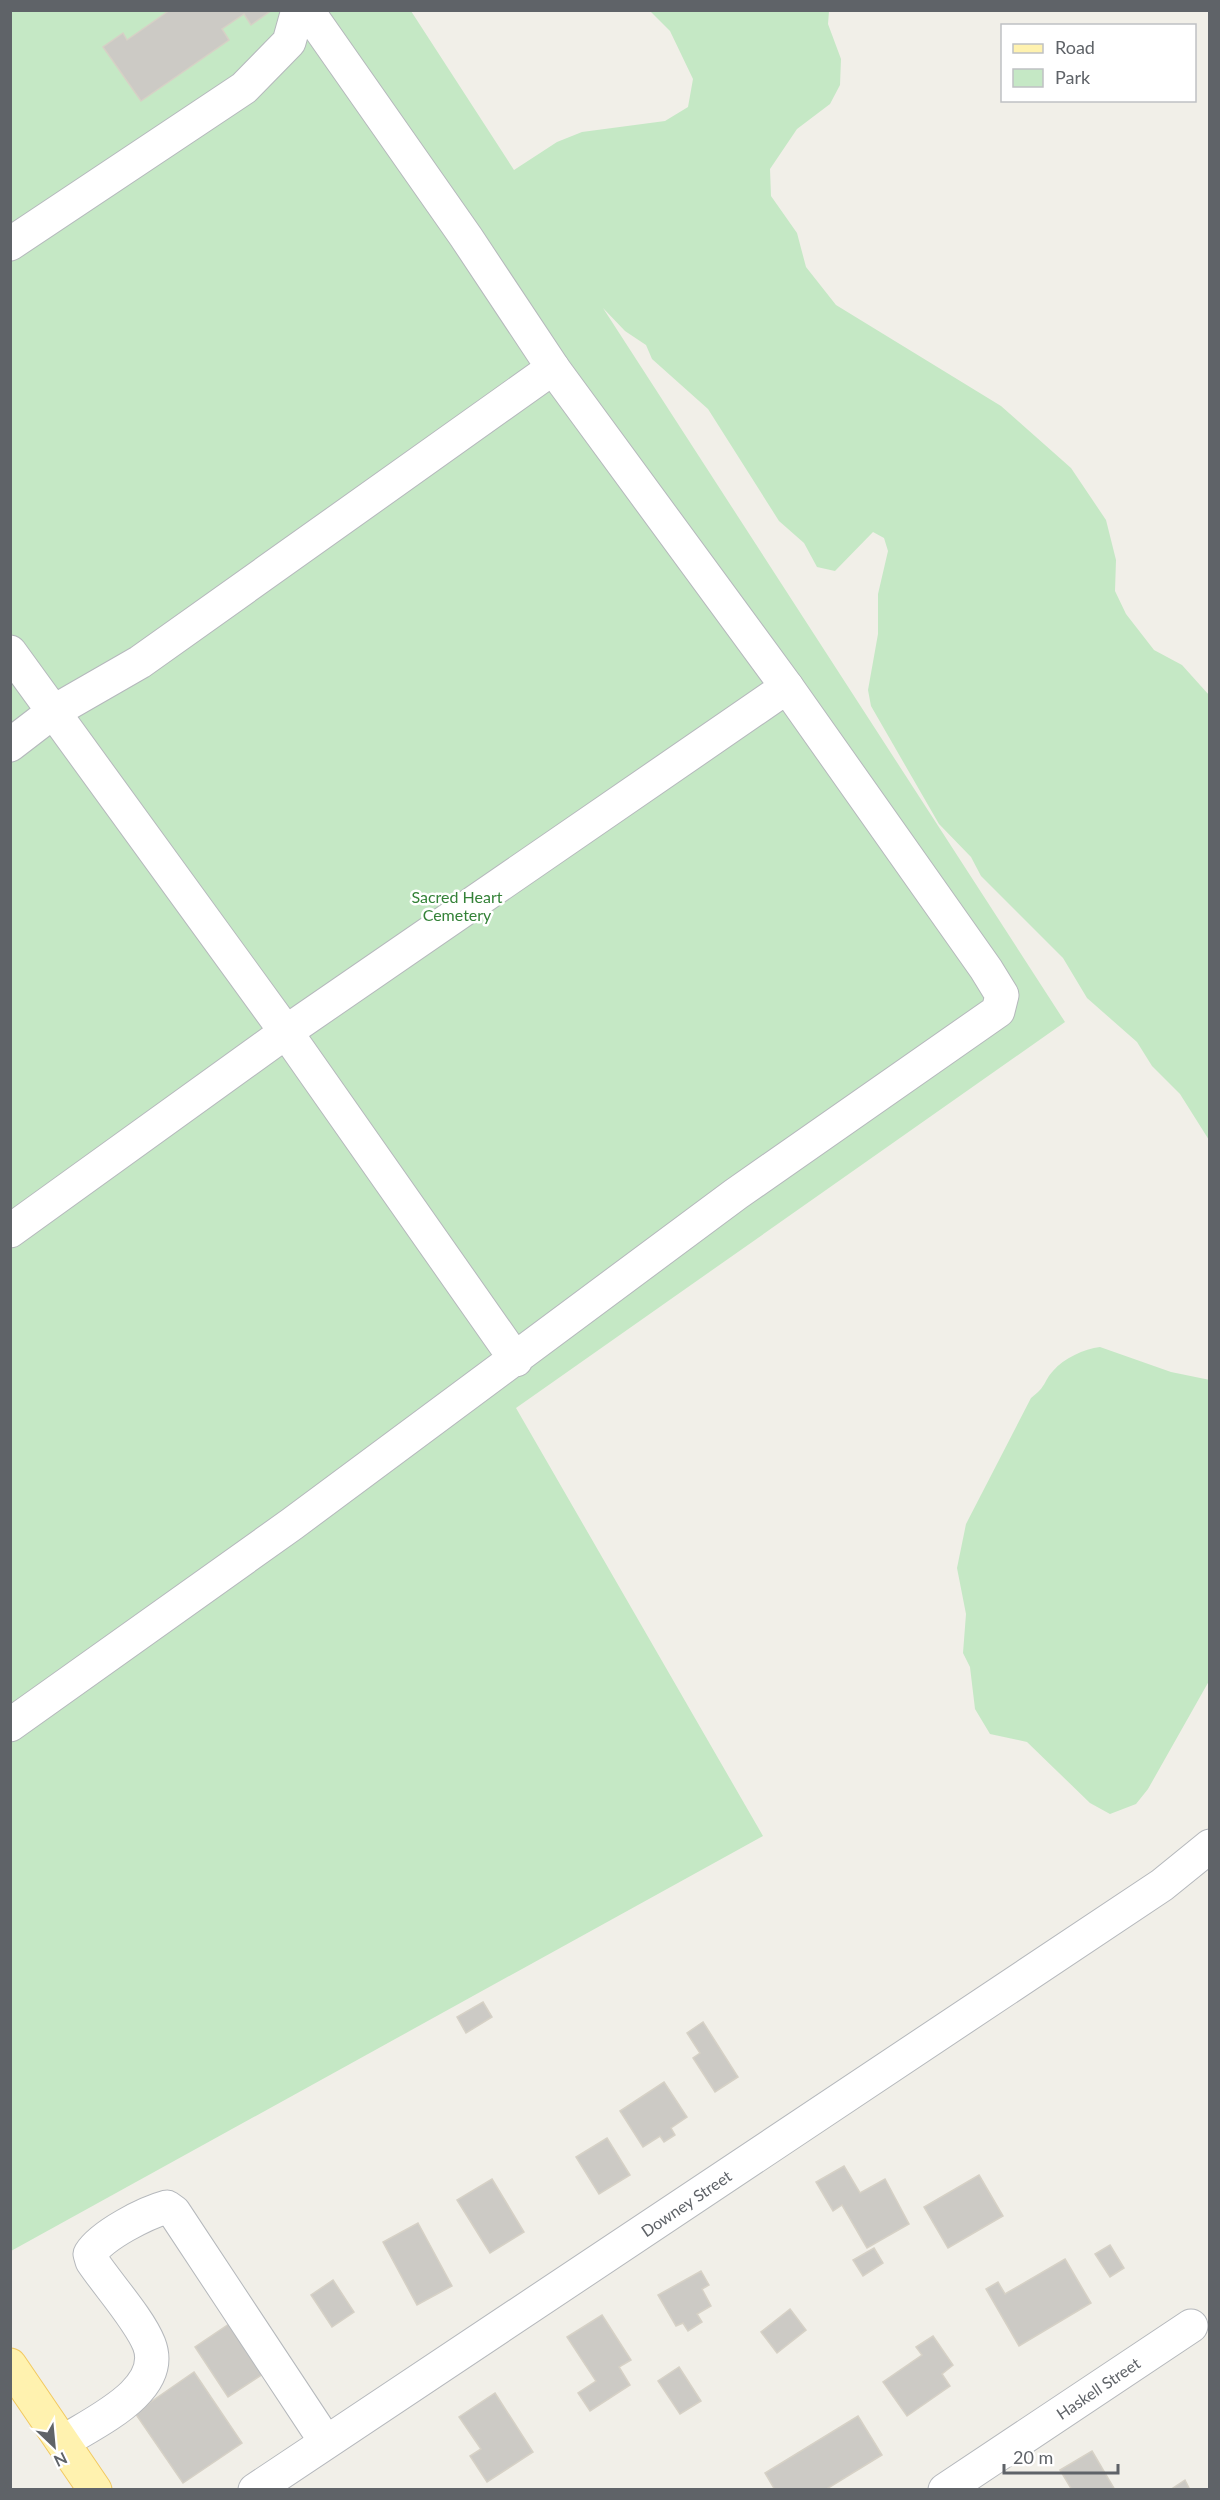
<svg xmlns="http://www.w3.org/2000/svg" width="1220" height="2500" font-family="Lato,sans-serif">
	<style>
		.green { fill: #c5e8c5 }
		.building { fill: #cccac5; stroke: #d6d1c6; stroke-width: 1.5 }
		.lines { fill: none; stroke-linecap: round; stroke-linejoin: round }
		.minor-casing { stroke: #b5b8bc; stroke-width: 35 }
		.major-casing { stroke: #f2c960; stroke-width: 35 }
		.minor { stroke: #fff; stroke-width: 33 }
		.major { stroke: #fff2af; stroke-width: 33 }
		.labels { text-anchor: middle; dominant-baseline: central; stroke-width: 5; stroke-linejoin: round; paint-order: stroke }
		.park-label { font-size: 16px; fill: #348238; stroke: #fff }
		.street-label { font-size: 16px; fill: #5f6368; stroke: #fff }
	</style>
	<rect width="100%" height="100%" fill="#f1efe8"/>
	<g class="green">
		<path d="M 11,11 L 411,11 L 514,170 L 557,142 L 582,132 L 665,121 L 688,107 L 693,79 L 670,31 L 650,11 L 829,11 L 828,24 L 841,59 L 840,85 L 830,104 L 797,129 L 770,169 L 771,196 L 797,233 L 806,267 L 836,305 L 1001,406 L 1071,468 L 1106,520 L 1116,560 L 1115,591 L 1126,614 L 1154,650 L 1182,665 L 1209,695 L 1209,1140 L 1180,1094 L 1152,1066 L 1137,1042 L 1087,998 L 1063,958 L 981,876 L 971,857 L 939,824 L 871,706 L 868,690 L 878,634 L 878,594 L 888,551 L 884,538 L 873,532 L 835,571 L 817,567 L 804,543 L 779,521 L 708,409 L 652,359 L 646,345 L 625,331 L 603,308 L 1065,1022 L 516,1408 L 763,1836 L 11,2251 Z"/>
		<path d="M 1100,1347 L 1171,1372 L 1210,1380 L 1209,1681 L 1148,1789 L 1136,1804 L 1110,1814 L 1090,1803 L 1027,1742 L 990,1734 L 975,1709 L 970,1667 L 963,1653 L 966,1614 L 957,1568 L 966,1524 L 1031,1398 C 1047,1386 1043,1382 1053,1371 C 1064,1358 1084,1349 1100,1347 Z"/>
	</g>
	<g class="building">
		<path d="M 170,10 L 272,10 L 251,25 L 244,14 L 222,29 L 229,40 L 141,101 L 103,47 L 123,33 L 127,40 Z"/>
		<path d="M 483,2002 L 492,2017 L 466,2033 L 457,2017 Z"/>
		<path d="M 703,2022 L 738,2077 L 715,2092 L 693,2058 L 700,2053 L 687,2033 Z"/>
		<path d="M 664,2082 L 687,2117 L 671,2128 L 675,2135 L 664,2142 L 660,2136 L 643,2147 L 620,2111 Z"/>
		<path d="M 607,2138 L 630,2175 L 599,2194 L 576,2157 Z"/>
		<path d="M 844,2166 L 860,2193 L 885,2179 L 909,2224 L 867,2248 L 842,2205 L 833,2211 L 816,2182 Z"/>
		<path d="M 979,2175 L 1003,2216 L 948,2248 L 924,2207 Z"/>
		<path d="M 492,2179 L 524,2232 L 490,2253 L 457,2200 Z"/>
		<path d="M 418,2223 L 452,2286 L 417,2305 L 383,2242 Z"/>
		<path d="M 1110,2245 L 1124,2268 L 1110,2277 L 1095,2254 Z"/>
		<path d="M 874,2248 L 883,2263 L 863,2276 L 853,2260 Z"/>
		<path d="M 1065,2259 L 1091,2303 L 1019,2346 L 986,2289 L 998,2282 L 1005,2294 Z"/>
		<path d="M 701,2271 L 709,2285 L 702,2289 L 711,2306 L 697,2314 L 702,2322 L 688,2331 L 683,2323 L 676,2326 L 658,2295 Z"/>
		<path d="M 333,2280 L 354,2312 L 332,2327 L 311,2295 Z"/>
		<path d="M 790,2309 L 806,2330 L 777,2353 L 761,2332 Z"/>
		<path d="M 602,2315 L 631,2360 L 619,2367 L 630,2385 L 590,2411 L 578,2393 L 596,2381 L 567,2337 Z"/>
		<path d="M 232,2322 L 266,2372 L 228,2397 L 195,2347 Z"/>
		<path d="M 933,2336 L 953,2365 L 942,2374 L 950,2386 L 907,2416 L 883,2382 L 922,2355 L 916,2347 Z"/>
		<path d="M 679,2367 L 701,2401 L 680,2414 L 658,2381 Z"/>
		<path d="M 194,2372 L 242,2443 L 183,2483 L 135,2413 Z"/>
		<path d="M 495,2393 L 533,2452 L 487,2482 L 470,2456 L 481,2449 L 459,2417 Z"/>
		<path d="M 858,2416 L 882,2455 L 825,2490 L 775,2490 L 765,2473 Z"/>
		<path d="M 1092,2451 L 1115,2490 L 1072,2490 L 1060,2470 Z"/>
		<path d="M 1185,2480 L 1190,2490 L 1170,2490 Z"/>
	</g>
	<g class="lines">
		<g class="minor-casing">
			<g id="minor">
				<path d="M 10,244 L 244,88 L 289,42 L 298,10"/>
				<path d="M 553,368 L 787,687"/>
				<path d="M 10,652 L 286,1032 L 10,1231"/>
				<path d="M 10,745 L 53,712 L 140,662 L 553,368 L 466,237 L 307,10"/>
				<path d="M 10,1725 L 292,1524 L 736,1194 L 998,1011 L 1002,995 L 986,969 L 787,687 L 286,1032 L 516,1360"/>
				<path d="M 63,2442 C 94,2422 167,2390 149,2344 C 139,2319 108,2285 92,2261 L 90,2254 C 102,2235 145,2213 167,2207 L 174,2212 L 326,2442"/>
				<path d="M 255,2490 L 1162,1885 L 1210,1846"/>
				<path d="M 945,2490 L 1191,2326"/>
			</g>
		</g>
		<g class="major-casing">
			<path id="major" d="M 10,2365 L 95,2490"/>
		</g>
		<use href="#minor" class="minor"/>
		<use href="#major" class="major"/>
	</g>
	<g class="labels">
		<g class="park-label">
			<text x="457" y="896">Sacred Heart<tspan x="457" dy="18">Cemetery</tspan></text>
		</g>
		<g class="street-label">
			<text transform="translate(686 2203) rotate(-34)">Downey Street</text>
			<text transform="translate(1098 2388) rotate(-34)">Haskell Street</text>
		</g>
	</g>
	<rect width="1220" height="2500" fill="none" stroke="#5f6368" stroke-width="24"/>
	<rect x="1001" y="24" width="195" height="78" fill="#ffffff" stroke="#bfc1c3" stroke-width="1.5"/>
	<rect x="1013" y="44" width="30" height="9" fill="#fff2af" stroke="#bfc1c3" stroke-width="1.5"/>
	<text x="1055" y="54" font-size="18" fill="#5f6368">Road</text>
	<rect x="1013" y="69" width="30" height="18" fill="#c5e8c5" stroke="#bfc1c3" stroke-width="1.5"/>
	<text x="1055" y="84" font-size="18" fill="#5f6368">Park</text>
	<g transform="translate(54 2446) rotate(154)" stroke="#ffffff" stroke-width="4.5" paint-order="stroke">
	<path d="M0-4.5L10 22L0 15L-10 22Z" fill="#5f6368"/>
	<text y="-9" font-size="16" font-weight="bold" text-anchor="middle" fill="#5f6368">N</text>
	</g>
	<path d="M1004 2464v9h114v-9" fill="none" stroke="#5f6368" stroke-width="3"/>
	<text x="1013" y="2464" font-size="18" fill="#5f6368" stroke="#ffffff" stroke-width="4.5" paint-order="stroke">20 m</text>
</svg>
